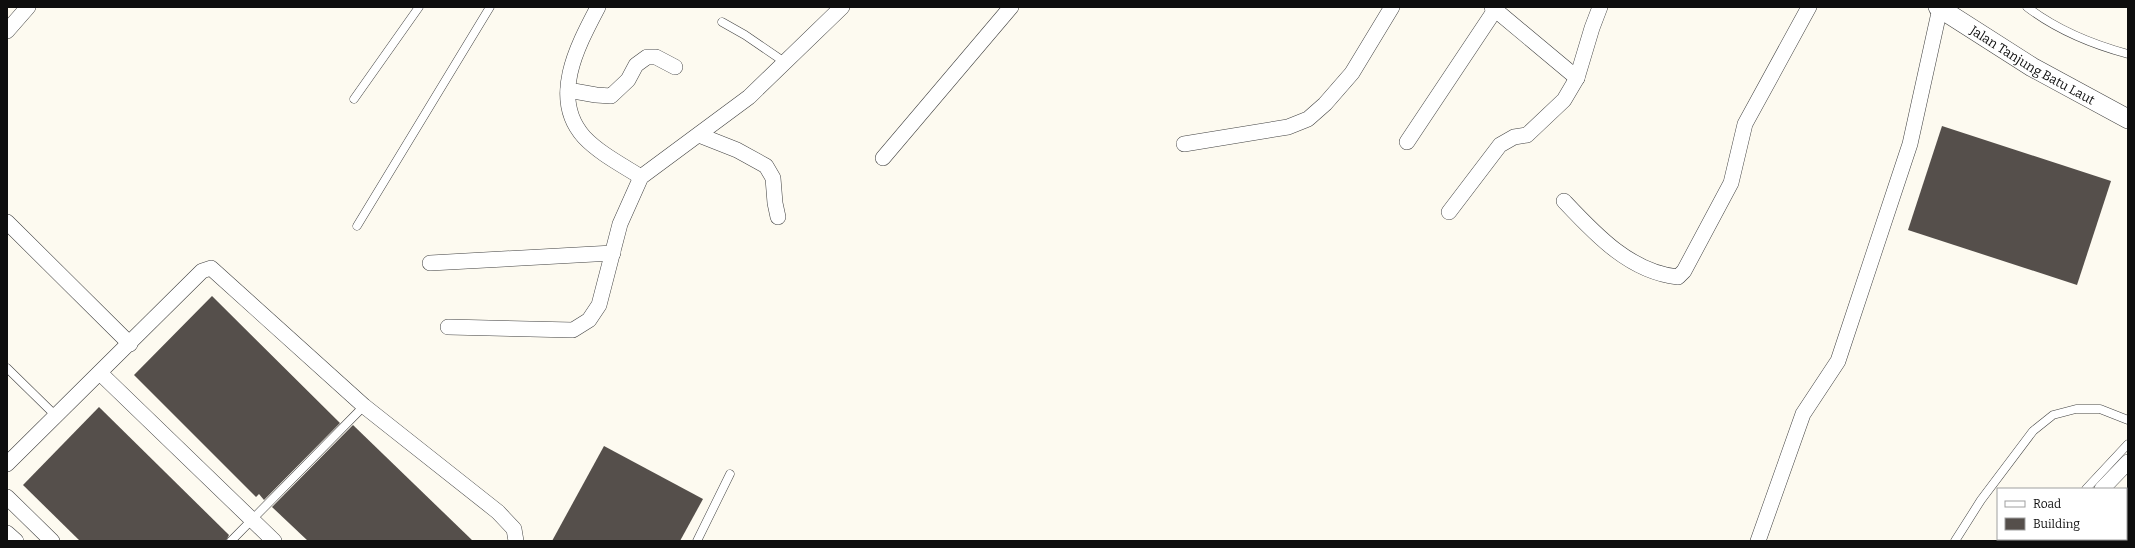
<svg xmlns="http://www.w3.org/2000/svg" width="2135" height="548" font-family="Bitter,serif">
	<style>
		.building { fill: #554f4b }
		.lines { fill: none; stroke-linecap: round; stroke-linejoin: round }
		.service-casing { stroke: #414141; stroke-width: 9 }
		.minor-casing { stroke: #414141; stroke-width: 16 }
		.tertiary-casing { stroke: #414141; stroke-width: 20 }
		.service { stroke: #fff; stroke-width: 8 }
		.minor { stroke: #fff; stroke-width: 15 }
		.tertiary { stroke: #fff; stroke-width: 19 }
		.labels { text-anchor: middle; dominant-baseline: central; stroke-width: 4; stroke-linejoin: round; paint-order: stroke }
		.street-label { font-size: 13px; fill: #0e0e0e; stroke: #fff }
	</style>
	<rect width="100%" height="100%" fill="#fdfaf0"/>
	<g class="building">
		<path d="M 1942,126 L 2111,181 L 2077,285 L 1908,230 Z"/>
		<path d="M 212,296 L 340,423 L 264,500 L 259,494 L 256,497 L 134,375 Z"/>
		<path d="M 99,407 L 229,535 L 226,541 L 80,541 L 23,485 Z"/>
		<path d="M 353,425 L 473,541 L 308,541 L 272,507 Z"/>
		<path d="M 604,446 L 703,499 L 680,541 L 552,541 Z"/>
	</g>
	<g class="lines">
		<g class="service-casing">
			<g id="service">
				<path d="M 2027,7 C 2057,30 2091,44 2128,54"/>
				<path d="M 722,22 L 745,35 L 786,63"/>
				<path d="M 354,99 L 419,7"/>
				<path d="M 357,226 L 490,7"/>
				<path d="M 7,368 L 56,416"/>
				<path d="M 2086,489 L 2128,444"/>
				<path d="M 231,541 L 364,406"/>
				<path d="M 697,541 L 730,474"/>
				<path d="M 1955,541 L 1981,500 L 2033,431 L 2053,415 L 2076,409 L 2100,409 L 2128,420"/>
				<path d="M 2039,541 L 2040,539"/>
			</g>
		</g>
		<g class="minor-casing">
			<g id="minor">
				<path d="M 598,7 C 578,45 549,98 584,137 C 599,153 622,165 641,177"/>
				<path d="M 1492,7 L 1577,78"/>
				<path d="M 7,31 L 28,7"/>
				<path d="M 568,90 L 596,95 L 611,96 L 628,80 L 636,65 L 647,57 L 656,57 L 675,67"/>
				<path d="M 699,135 L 737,150 L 766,166 L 773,178 L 775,203 L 778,217"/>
				<path d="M 1407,142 L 1497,7"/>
				<path d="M 1184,144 L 1288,127 L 1308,119 L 1325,104 L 1352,73 L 1392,7"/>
				<path d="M 883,158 L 1011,7"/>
				<path d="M 1564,201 C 1595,234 1630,272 1678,277 L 1684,271 L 1731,183 L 1745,124 L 1809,7"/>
				<path d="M 1449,212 L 1500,145 L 1514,137 L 1527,135 L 1564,100 L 1577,78 L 1592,28 L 1600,7"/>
				<path d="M 7,222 L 130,344"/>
				<path d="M 430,263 L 613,253"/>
				<path d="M 448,327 L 573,330 L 589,320 L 599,305 L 620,224 L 641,177 L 749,97 L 842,7"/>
				<path d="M 100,373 L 274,541"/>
				<path d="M 7,464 L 202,271 L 211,268 L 364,406 L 498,512 L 514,529 L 516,541"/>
				<path d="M 2102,489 L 2128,462"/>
				<path d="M 7,497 L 52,541"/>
				<path d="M 2126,516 L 2128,525"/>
				<path d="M 7,533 L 16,541"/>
				<path d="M 1758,541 L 1803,414 L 1838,361 L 1910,144 L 1940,8"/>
				<path d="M 2052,541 L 2054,539"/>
			</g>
		</g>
		<g class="tertiary-casing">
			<g id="tertiary">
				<path id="s1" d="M 1938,7 L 2032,67 L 2128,119"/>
			</g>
		</g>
		<use href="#service" class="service"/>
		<use href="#minor" class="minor"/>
		<use href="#tertiary" class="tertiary"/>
	</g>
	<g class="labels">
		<g class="street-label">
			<text stroke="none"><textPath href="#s1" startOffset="111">Jalan Tanjung Batu Laut</textPath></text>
		</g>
	</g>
	<rect width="2135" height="548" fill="none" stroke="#0e0e0e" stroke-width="16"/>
	<rect x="1997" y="488" width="130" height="52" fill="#ffffff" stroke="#9f9f9f"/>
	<rect x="2005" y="501" width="20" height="6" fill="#ffffff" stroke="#9f9f9f"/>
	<text x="2033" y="508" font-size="12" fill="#0e0e0e">Road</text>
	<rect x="2005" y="518" width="20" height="12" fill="#554f4b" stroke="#9f9f9f"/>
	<text x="2033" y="528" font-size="12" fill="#0e0e0e">Building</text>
</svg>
